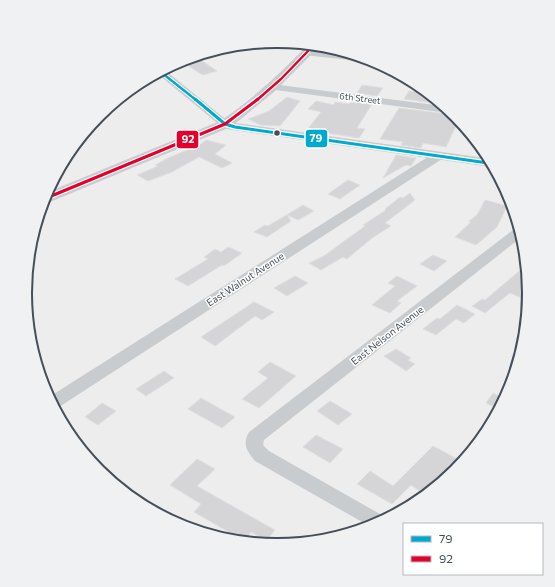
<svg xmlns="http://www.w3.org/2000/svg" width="555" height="587" font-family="Commissioner,sans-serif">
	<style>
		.building { fill: #d5d5d7; stroke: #dfdfe0 }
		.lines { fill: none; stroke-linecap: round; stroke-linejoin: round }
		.minor { fill: #c9ccce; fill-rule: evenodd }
		.tertiary { fill: #c9ccce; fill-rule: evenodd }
		.bus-1-far1-casing { stroke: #fff; stroke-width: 4.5 }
		.bus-1-casing { stroke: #fff; stroke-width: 5.5 }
		.bus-2-far1-casing { stroke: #fff; stroke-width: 4.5 }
		.bus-2-casing { stroke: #fff; stroke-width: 5.5 }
		.bus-1-far1 { stroke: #00a9ce; stroke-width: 2.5 }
		.bus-1 { stroke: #00a9ce; stroke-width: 3 }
		.bus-2-far1 { stroke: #e4002b; stroke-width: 2.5 }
		.bus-2 { stroke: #e4002b; stroke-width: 3 }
		.bus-dot { fill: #444f5a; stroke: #fff; stroke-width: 1.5 }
		.labels { text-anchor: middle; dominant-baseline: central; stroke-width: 3; stroke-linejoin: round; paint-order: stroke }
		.far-street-label { font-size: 9px; fill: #444f5a; stroke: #fff }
		.street-label { font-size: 10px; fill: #444f5a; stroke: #fff }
		.rim { fill: none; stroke: #444f5a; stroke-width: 2 }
		.line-badge { stroke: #fff; stroke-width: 1.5 }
		.badge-label { font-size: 11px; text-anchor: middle; font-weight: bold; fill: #fff }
	</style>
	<rect width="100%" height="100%" fill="#eeeded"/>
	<g class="building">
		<path d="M 201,60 L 217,71 L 203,75 L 185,64 Z"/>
		<path d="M 362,85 L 383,88 L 377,96 L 357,93 Z"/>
		<path d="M 409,91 L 423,93 L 440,104 L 404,99 Z"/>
		<path d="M 287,97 L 300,101 L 280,126 L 260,125 L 248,119 L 269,111 Z"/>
		<path d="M 316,101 L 334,105 L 335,102 L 349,104 L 351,102 L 372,104 L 357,128 L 365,129 L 359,138 L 307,130 L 321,112 L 308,109 Z"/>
		<path d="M 399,108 L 448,114 L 454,114 L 450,123 L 457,124 L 446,147 L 423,143 L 421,148 L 401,145 L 403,142 L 380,139 Z"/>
		<path d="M 206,140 L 226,145 L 215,154 L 232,163 L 222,168 L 199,157 L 172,172 L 148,181 L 137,175 L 158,166 L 155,165 L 168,158 L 190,149 L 193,150 Z"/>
		<path d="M 396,155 L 416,158 L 411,166 L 406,165 L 383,178 Z"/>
		<path d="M 348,180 L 360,185 L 340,199 L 328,194 Z"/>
		<path d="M 410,193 L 415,200 L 385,223 L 391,226 L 372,238 L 347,259 L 343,257 L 321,270 L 309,263 L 324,256 L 340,244 L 365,226 L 363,225 L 386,210 L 385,209 L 400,197 L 403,198 Z"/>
		<path d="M 485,200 L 507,206 L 497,227 L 476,245 L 455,237 L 471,222 L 469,221 L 477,215 Z"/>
		<path d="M 303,205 L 314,211 L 298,220 L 287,215 L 291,221 L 267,237 L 254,232 L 265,225 L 268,226 Z"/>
		<path d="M 228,247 L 242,253 L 224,266 L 222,265 L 188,286 L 175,279 L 208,259 L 204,257 L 215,249 L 221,252 Z"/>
		<path d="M 433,255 L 447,261 L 434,271 L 420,264 Z"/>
		<path d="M 525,266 L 530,294 L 528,301 L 510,293 L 485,313 L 472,306 L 482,299 L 485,300 Z"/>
		<path d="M 295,276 L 308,283 L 287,296 L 274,288 Z"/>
		<path d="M 397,276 L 417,286 L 397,301 L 401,303 L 390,313 L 372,305 L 395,286 L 388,283 Z"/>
		<path d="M 254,302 L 274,312 L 262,320 L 255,316 L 215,346 L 201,337 Z"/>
		<path d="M 457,305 L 475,314 L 464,323 L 456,319 L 436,335 L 423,329 L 437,318 L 440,319 Z"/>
		<path d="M 396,349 L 411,358 L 408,360 L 415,364 L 406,371 L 384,356 Z"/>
		<path d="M 270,362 L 296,376 L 259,408 L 242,399 L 268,378 L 258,372 Z"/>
		<path d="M 164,371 L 174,378 L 146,396 L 136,389 Z"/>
		<path d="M 493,393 L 505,399 L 498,409 L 486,403 Z"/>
		<path d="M 201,398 L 235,417 L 222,428 L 188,409 Z"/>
		<path d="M 330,401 L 352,414 L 338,425 L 317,411 Z"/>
		<path d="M 102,403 L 116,411 L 98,425 L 85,417 Z"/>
		<path d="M 316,435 L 343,449 L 330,463 L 303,447 Z"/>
		<path d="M 433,446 L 461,461 L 443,481 L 424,494 L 411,485 L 392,504 L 357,484 L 370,471 L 393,486 Z"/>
		<path d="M 197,459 L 215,469 L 197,486 L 275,530 L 266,541 L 251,532 L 245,540 L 239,538 L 194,512 L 201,504 L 170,485 Z"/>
	</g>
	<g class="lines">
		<g class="minor">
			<path d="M 306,50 C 324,52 364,54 379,63 L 303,55 L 301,53 Z"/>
			<path d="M 166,71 L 229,122 L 231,124 L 229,126 L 221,126 L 159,75 Z"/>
			<path d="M 272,84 L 443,106 L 452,112 L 448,113 L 268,89 L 267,87 Z"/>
			<path d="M 438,152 L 442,153 L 444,156 L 442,159 L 59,407 L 56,408 L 49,397 L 434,153 Z"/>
			<path d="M 517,229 L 519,239 L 264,440 L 263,445 L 269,451 L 387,518 L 371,527 L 255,461 C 247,451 242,445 249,432 L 513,230 Z"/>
		</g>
		<path class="tertiary" d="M 306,47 L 317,49 L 275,91 L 236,123 L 485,158 L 491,167 L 226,129 L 50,202 L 43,204 L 44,197 L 48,192 L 220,121 C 252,100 279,74 306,47 Z"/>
		<g class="bus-1-far1-casing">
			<path id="bus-1-far1" d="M 162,73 L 196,100"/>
		</g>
		<g class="bus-1-casing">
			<path id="bus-1" d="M 195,99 L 225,124 L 235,127 L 488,163"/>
		</g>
		<g class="bus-2-far1-casing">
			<path id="bus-2-far1" d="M 257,100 L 281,79 L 311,48"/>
		</g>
		<g class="bus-2-casing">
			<path id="bus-2" d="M 44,199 L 225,124 L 258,99"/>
		</g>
		<use href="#bus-1-far1" class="bus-1-far1"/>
		<use href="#bus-1" class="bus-1"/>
		<use href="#bus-2-far1" class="bus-2-far1"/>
		<use href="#bus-2" class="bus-2"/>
	</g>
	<circle class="bus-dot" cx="277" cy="133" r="3.5"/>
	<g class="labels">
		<g class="far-street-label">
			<text transform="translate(360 98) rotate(7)">6th Street</text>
		</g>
		<g class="street-label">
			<text transform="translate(245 279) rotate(-33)">East Walnut Avenue</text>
			<text transform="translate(387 335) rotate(-38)">East Nelson Avenue</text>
		</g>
	</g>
	<path d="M0 0H555V587H0ZM32 293a245 245 0 1 1 490 0a245 245 0 1 1-490 0Z" fill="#f0f1f2" fill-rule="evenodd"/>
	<path class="rim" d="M32 293a245 245 0 1 1 490 0a245 245 0 1 1-490 0Z"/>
	<g class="line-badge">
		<rect x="305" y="129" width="23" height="19" rx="4" fill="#00a9ce"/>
		<rect x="176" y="130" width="23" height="19" rx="4" fill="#e4002b"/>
	</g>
	<g class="badge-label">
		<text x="316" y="142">79</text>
		<text x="188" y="143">92</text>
	</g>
	<rect x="403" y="523" width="140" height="52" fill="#ffffff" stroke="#b4b9bd"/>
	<rect x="411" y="536" width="20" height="6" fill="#00a9ce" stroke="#b4b9bd"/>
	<text x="439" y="543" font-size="12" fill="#444f5a">79</text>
	<rect x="411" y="556" width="20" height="6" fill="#e4002b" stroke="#b4b9bd"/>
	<text x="439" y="563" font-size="12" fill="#444f5a">92</text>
</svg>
